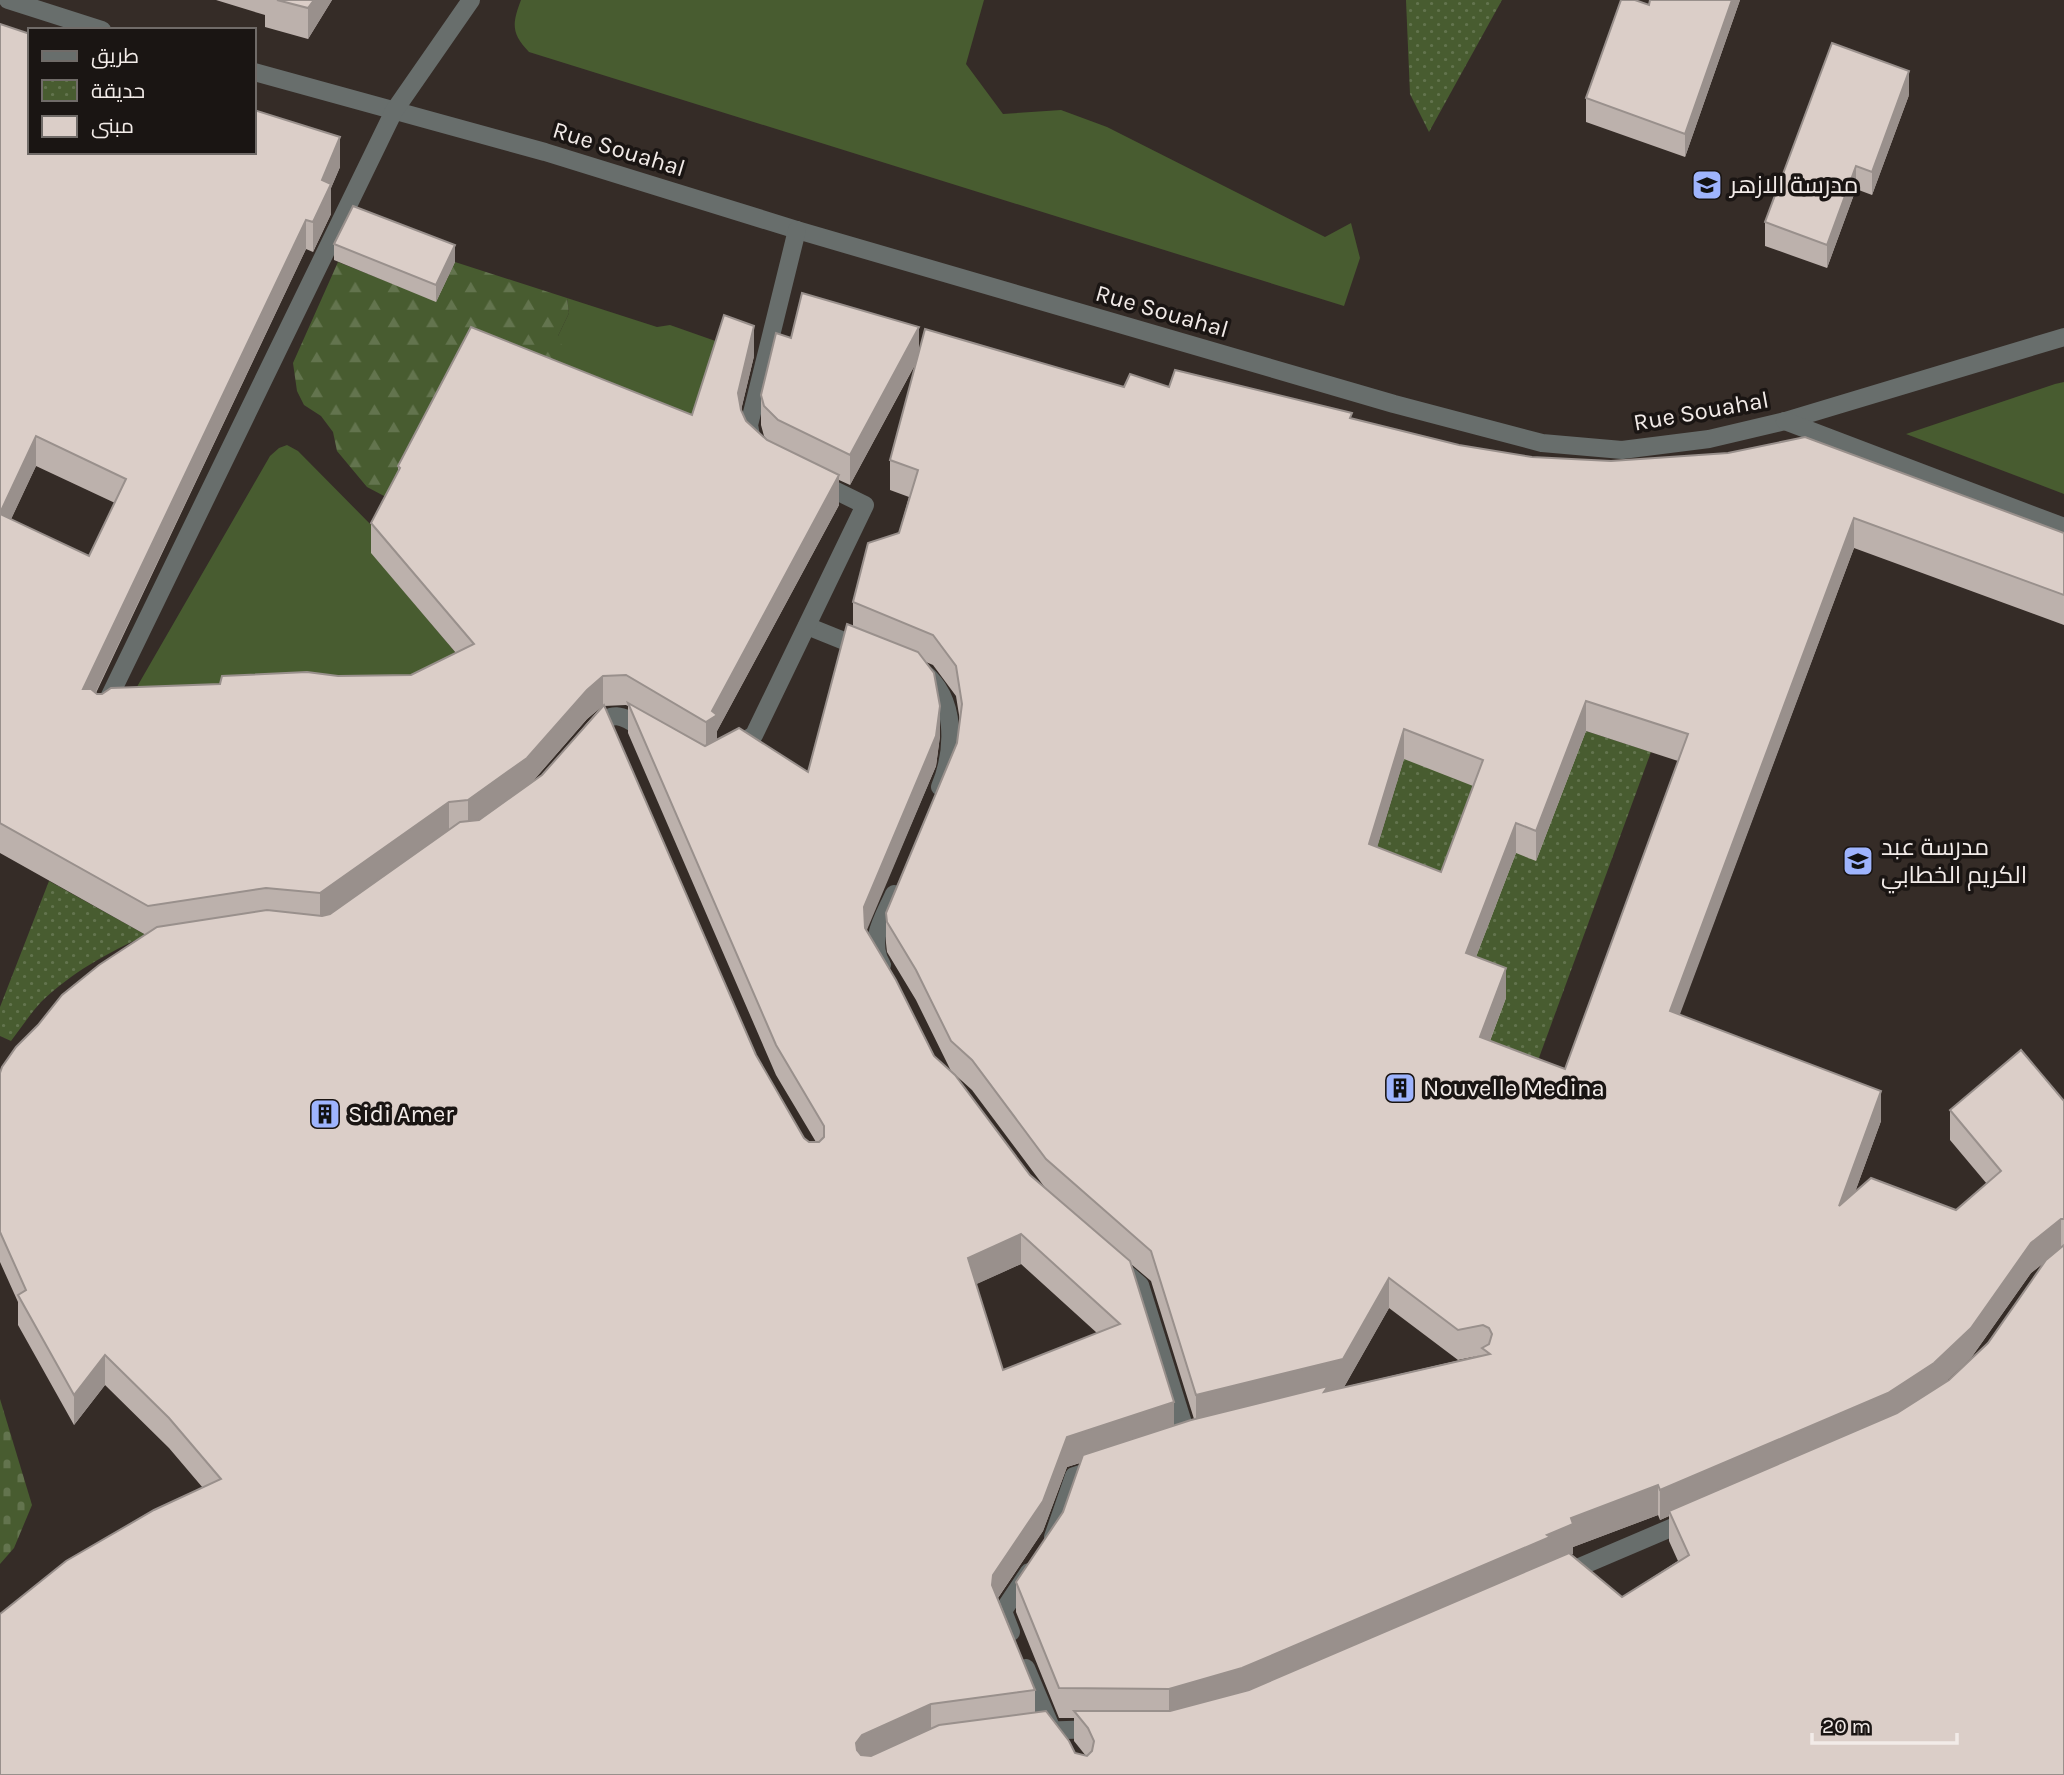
<svg xmlns="http://www.w3.org/2000/svg" width="2064" height="1775" font-family="Karla,Cairo,sans-serif">
	<style>
		.grass { fill: #485c30 }
		.forest { fill: url(#forest-firs) }
		.cemetery { fill: url(#cemetery-stones) }
		.park { fill: url(#park-dots) }
		.lines { fill: none; stroke-linecap: round; stroke-linejoin: round }
		.minor { stroke: #686e6c; stroke-width: 18 }
		.wall { fill: #bcb1ac; fill-rule: evenodd }
		.shaded-wall { fill: #99908c }
		.building { fill: #dbcec8; stroke: #99908c; stroke-width: 2; fill-rule: evenodd }
		.labels { text-anchor: middle; dominant-baseline: central; stroke-width: 7; stroke-linejoin: round; paint-order: stroke }
		.street-label { font-size: 24px; fill: #f2ebe8; stroke: #1a1513 }
		.poi-label { font-size: 24px; fill: #f2ebe8; stroke: #1a1513; text-anchor: start }
	</style>
	<defs>
		<pattern id="forest-firs" width="22" height="20" patternUnits="userSpaceOnUse" patternTransform="scale(1.75)"><rect width="22" height="20" fill="#485c30"/><path d="M5 1l3.5 6h-7zM16 11l3.5 6h-7z" fill="#63744e"/></pattern>
		<pattern id="cemetery-stones" width="16" height="16" patternUnits="userSpaceOnUse" patternTransform="scale(1.75)"><rect width="16" height="16" fill="#485c30"/><path d="M2 7V4a2 2 0 0 1 4 0v3zM10 15v-3a2 2 0 0 1 4 0v3z" fill="#63744e"/></pattern>
		<pattern id="park-dots" width="8" height="8" patternUnits="userSpaceOnUse" patternTransform="scale(1.75)"><rect width="8" height="8" fill="#485c30"/><path d="M2 2h.1M6 6h.1" fill="none" stroke="#63744e" stroke-width="1.8" stroke-linecap="round"/></pattern>
	</defs>
	<rect width="100%" height="100%" fill="#352c27"/>
	<g class="grass">
		<path d="M 521,0 L 984,0 L 966,64 L 1003,114 L 1061,110 L 1107,127 L 1325,237 L 1351,223 L 1360,258 L 1344,306 L 529,52 C 511,33 512,24 521,0 Z"/>
		<path d="M 567,298 L 657,327 L 670,325 L 724,344 L 700,419 L 553,368 L 558,336 L 569,313 Z"/>
		<path d="M 2064,382 L 2064,494 L 1906,434 L 2055,384 Z"/>
		<path d="M 287,445 L 298,451 L 381,535 L 372,553 L 466,665 L 442,689 L 119,718 L 270,456 L 279,448 Z"/>
	</g>
	<path class="forest" d="M 338,262 L 436,301 L 455,262 L 567,298 L 569,313 L 558,336 L 563,348 L 553,368 L 386,497 L 367,487 L 337,451 L 333,432 L 321,416 L 304,405 L 297,391 L 293,363 Z"/>
	<path class="cemetery" d="M 0,1399 L 32,1505 L 14,1548 L 0,1564 Z"/>
	<g class="park">
		<path d="M 1406,0 L 1502,0 L 1429,132 L 1410,94 Z"/>
		<path d="M 1428,680 L 1651,752 L 1529,1085 L 1327,1011 Z"/>
		<path d="M 49,881 L 146,935 C 108,953 72,972 41,1002 C 30,1014 21,1028 11,1041 L 0,1036 L 0,1007 Z"/>
	</g>
	<g class="lines">
		<g class="minor">
			<path d="M 8,0 L 102,30"/>
			<path d="M 254,72 L 545,152 L 797,230 L 1394,404 L 1542,443 L 1622,450 L 1709,439 L 1785,421 L 2064,337"/>
			<path d="M 1785,421 L 2064,527"/>
			<path d="M 755,446 L 752,441 L 749,425 L 797,230"/>
			<path d="M 807,626 L 864,649"/>
			<path d="M 923,672 C 957,699 955,750 940,787"/>
			<path d="M 103,710 L 394,111 L 471,0"/>
			<path d="M 592,731 C 614,706 624,717 648,732"/>
			<path d="M 733,748 L 754,735 L 865,505 L 818,482"/>
			<path d="M 882,965 C 867,941 884,917 894,894"/>
			<path d="M 1119,1267 L 1140,1285 L 1188,1439"/>
			<path d="M 1053,1537 L 1074,1476 L 1096,1469"/>
			<path d="M 1563,1574 L 1692,1519"/>
			<path d="M 1011,1632 L 1003,1611 L 1029,1572"/>
			<path d="M 1026,1668 L 1053,1732"/>
			<path d="M 1037,1731 L 1096,1729"/>
		</g>
	</g>
	<g class="wall">
		<path d="M 216,0 L 332,0 L 308,39 L 265,27 L 265,15 Z"/>
		<path d="M 1650,0 L 1740,0 L 1685,157 L 1586,122 L 1586,98 L 1649,5 Z"/>
		<path d="M 0,24 L 340,167 L 331,188 L 331,214 L 313,252 L 306,249 L 96,693 L 97,694 L 102,694 L 338,676 L 411,675 L 456,653 L 371,553 L 371,523 L 398,472 L 398,466 L 692,415 L 754,356 L 741,410 L 746,421 L 769,442 L 764,436 L 761,425 L 761,395 L 791,338 L 919,351 L 1124,387 L 1169,387 L 1352,419 L 1459,445 L 1532,457 L 2064,533 L 2064,625 L 1854,548 L 1679,1015 L 1881,1121 L 1855,1192 L 1956,1210 L 1987,1184 L 1950,1140 L 1950,1110 L 2064,1101 L 2064,1775 L 0,1775 L 203,1488 L 169,1448 L 105,1385 L 74,1425 L 18,1325 L 18,1302 L 0,1262 L 0,1073 L 146,935 L 0,853 ZM 916,363 L 890,460 L 890,490 L 909,497 L 899,533 L 853,602 L 853,626 L 808,772 L 717,740 L 717,731 L 839,505 L 839,480 L 850,485 ZM 36,466 L 115,503 L 89,556 L 11,519 ZM 926,662 L 933,665 L 956,696 L 960,721 L 957,743 L 886,913 L 886,943 L 887,952 L 916,1000 L 951,1071 L 972,1090 L 1046,1189 L 1030,1175 L 934,1056 L 866,930 L 936,766 L 940,736 ZM 626,705 L 628,706 L 628,733 L 776,1075 L 816,1142 L 809,1142 L 804,1138 L 756,1055 L 604,706 ZM 601,707 L 542,775 L 532,782 L 587,719 ZM 1586,731 L 1678,761 L 1565,1069 L 1490,1041 L 1506,998 L 1476,957 L 1516,853 L 1536,861 ZM 1404,759 L 1473,786 L 1441,872 L 1377,847 ZM 2045,1262 L 1988,1343 L 1949,1380 L 1944,1383 L 1971,1358 L 2031,1273 ZM 1021,1264 L 1097,1333 L 1003,1370 L 976,1284 ZM 1131,1264 L 1151,1281 L 1194,1419 L 1174,1426 ZM 1389,1308 L 1458,1360 L 1482,1355 L 1344,1387 ZM 1080,1463 L 1063,1512 L 1016,1582 L 1016,1612 L 1059,1718 L 1074,1718 L 1074,1741 L 1086,1756 L 1075,1753 L 1035,1713 L 1035,1690 L 998,1598 L 1043,1531 L 1067,1467 ZM 1658,1515 L 1660,1520 L 1669,1516 L 1669,1541 L 1678,1561 L 1622,1597 L 1571,1554 L 1573,1554 L 1573,1547 Z"/>
		<path d="M 1909,95 L 1872,195 L 1856,189 L 1827,268 L 1765,246 L 1765,222 Z"/>
		<path d="M 334,244 L 455,262 L 436,302 L 334,260 Z"/>
	</g>
	<g class="shaded-wall">
		<path d="M 314,0 L 332,0 L 308,39 L 308,8 Z"/>
		<path d="M 1732,0 L 1740,0 L 1685,157 L 1685,134 Z"/>
		<path d="M 1909,71 L 1909,95 L 1872,195 L 1872,172 Z"/>
		<path d="M 340,137 L 340,167 L 331,188 L 331,214 L 313,252 L 313,222 L 322,180 Z"/>
		<path d="M 1856,166 L 1856,189 L 1827,268 L 1827,245 Z"/>
		<path d="M 306,220 L 306,249 L 83,719 L 83,689 Z"/>
		<path d="M 455,245 L 455,262 L 436,302 L 436,285 Z"/>
		<path d="M 754,326 L 754,356 L 738,423 L 738,393 Z"/>
		<path d="M 919,327 L 919,357 L 850,485 L 850,455 Z"/>
		<path d="M 36,436 L 36,466 L 0,543 L 0,513 Z"/>
		<path d="M 839,475 L 839,505 L 717,731 L 717,744 L 706,752 L 706,722 Z"/>
		<path d="M 1854,518 L 1854,548 L 1670,1041 L 1670,1011 Z"/>
		<path d="M 603,676 L 603,706 L 587,719 L 527,788 L 468,830 L 468,800 L 587,690 Z"/>
		<path d="M 1586,701 L 1586,731 L 1536,861 L 1536,831 Z"/>
		<path d="M 940,706 L 940,736 L 936,766 L 864,937 L 864,907 Z"/>
		<path d="M 1404,729 L 1404,759 L 1369,874 L 1369,844 Z"/>
		<path d="M 449,802 L 449,832 L 320,923 L 320,893 Z"/>
		<path d="M 1516,823 L 1516,853 L 1466,983 L 1466,953 Z"/>
		<path d="M 1506,968 L 1506,998 L 1480,1067 L 1480,1037 Z"/>
		<path d="M 1881,1091 L 1881,1121 L 1839,1236 L 1839,1206 Z"/>
		<path d="M 2061,1219 L 2061,1249 L 2031,1273 L 1971,1358 L 1934,1393 L 1888,1423 L 1669,1511 L 1669,1516 L 1660,1520 L 1660,1490 L 2031,1243 Z"/>
		<path d="M 1021,1234 L 1021,1264 L 968,1288 L 968,1258 Z"/>
		<path d="M 1389,1278 L 1389,1308 L 1343,1389 L 1196,1425 L 1196,1395 Z"/>
		<path d="M 105,1355 L 105,1385 L 74,1425 L 74,1395 Z"/>
		<path d="M 1174,1402 L 1174,1432 L 1067,1467 L 1043,1531 L 993,1605 L 993,1575 L 1067,1437 Z"/>
		<path d="M 1658,1485 L 1658,1515 L 1573,1547 L 1573,1554 L 1242,1698 L 1169,1719 L 1169,1689 L 1547,1535 L 1571,1518 Z"/>
		<path d="M 931,1704 L 931,1734 L 856,1773 L 856,1743 L 862,1735 Z"/>
	</g>
	<g class="building">
		<path d="M 277,0 L 314,0 L 308,8 Z"/>
		<path d="M 1621,0 L 1635,0 L 1649,5 L 1650,0 L 1732,0 L 1685,134 L 1586,98 Z"/>
		<path d="M 0,24 L 30,34 L 30,152 L 254,152 L 254,110 L 340,137 L 322,180 L 331,184 L 313,222 L 306,220 L 83,689 L 91,689 L 97,694 L 102,694 L 111,688 L 220,684 L 222,676 L 307,672 L 338,676 L 411,675 L 474,644 L 371,523 L 400,468 L 398,466 L 471,327 L 692,415 L 724,315 L 754,326 L 738,393 L 741,410 L 746,421 L 767,440 L 839,475 L 712,711 L 717,715 L 706,722 L 626,675 L 603,676 L 587,690 L 527,758 L 468,800 L 449,802 L 320,893 L 266,888 L 148,906 L 0,823 L 0,514 L 89,556 L 126,479 L 36,436 L 0,513 Z"/>
		<path d="M 1832,43 L 1909,71 L 1872,172 L 1856,166 L 1827,245 L 1765,222 Z"/>
		<path d="M 353,206 L 455,245 L 436,285 L 334,244 Z"/>
		<path d="M 802,293 L 919,327 L 850,455 L 778,420 L 764,406 L 761,395 L 776,333 L 791,338 Z"/>
		<path d="M 925,329 L 1124,387 L 1130,374 L 1169,387 L 1175,370 L 1352,413 L 1350,418 L 1459,445 L 1532,457 L 1611,461 L 1728,453 L 1805,437 L 2064,533 L 2064,595 L 1854,518 L 1670,1011 L 1881,1091 L 1839,1206 L 1871,1178 L 1956,1210 L 2001,1171 L 1950,1110 L 2021,1050 L 2064,1101 L 2064,1219 L 2061,1219 L 2031,1243 L 1971,1328 L 1934,1363 L 1888,1393 L 1660,1490 L 1658,1485 L 1571,1518 L 1573,1524 L 1547,1535 L 1550,1537 L 1242,1668 L 1169,1689 L 1059,1688 L 1016,1582 L 1063,1512 L 1083,1455 L 1191,1420 L 1328,1386 L 1324,1392 L 1490,1354 L 1482,1348 L 1489,1344 L 1492,1334 L 1489,1328 L 1483,1325 L 1458,1330 L 1389,1278 L 1343,1359 L 1196,1395 L 1151,1251 L 1046,1159 L 972,1060 L 951,1041 L 916,970 L 887,922 L 886,913 L 957,743 L 962,704 L 956,666 L 933,635 L 853,602 L 868,543 L 899,533 L 918,470 L 890,460 ZM 1586,701 L 1688,734 L 1565,1069 L 1480,1037 L 1506,968 L 1466,953 L 1516,823 L 1536,831 ZM 1404,729 L 1483,760 L 1441,872 L 1369,844 Z"/>
		<path d="M 847,624 L 918,652 L 934,673 L 940,706 L 936,736 L 864,907 L 865,928 L 896,980 L 934,1056 L 955,1075 L 1030,1175 L 1130,1261 L 1174,1402 L 1067,1437 L 1043,1501 L 993,1575 L 992,1585 L 1035,1690 L 931,1704 L 862,1735 L 856,1743 L 857,1750 L 861,1755 L 871,1756 L 939,1725 L 1046,1711 L 1069,1741 L 1075,1753 L 1087,1756 L 1092,1751 L 1094,1741 L 1088,1728 L 1074,1711 L 1170,1711 L 1249,1690 L 1569,1553 L 1622,1597 L 1689,1555 L 1669,1511 L 1897,1413 L 1949,1380 L 1988,1343 L 2046,1260 L 2064,1245 L 2064,1775 L 0,1775 L 0,1614 L 66,1561 L 154,1510 L 221,1479 L 169,1418 L 105,1355 L 74,1395 L 18,1295 L 26,1290 L 0,1232 L 0,1073 L 2,1067 L 16,1047 L 38,1025 L 62,995 L 99,965 L 157,927 L 267,910 L 322,916 L 330,914 L 460,822 L 479,820 L 542,775 L 604,705 L 756,1055 L 804,1138 L 809,1142 L 819,1142 L 824,1137 L 824,1126 L 776,1045 L 628,703 L 705,746 L 739,728 L 808,772 ZM 1021,1234 L 1120,1324 L 1003,1370 L 968,1258 Z"/>
	</g>
	<defs>
		<g id="school-square" transform="scale(1.575)"><rect x="-9" y="-9" width="18" height="18" rx="4" fill="#9eb4fd" stroke="#1a1513"/><path d="M0-5L7-2L0 1L-7-2ZM-4 1L0 2.5L4 1V4Q0 6-4 4Z" fill="#111"/></g>
		<g id="building-square" transform="scale(1.575)"><rect x="-9" y="-9" width="18" height="18" rx="4" fill="#9eb4fd" stroke="#1a1513"/><path d="M-4-6H4V6H1V3H-1V6H-4ZM-2.5-4.3h1.7v1.8h-1.7ZM.8-4.3h1.7v1.8H.8ZM-2.5-1h1.7V.8h-1.7ZM.8-1h1.7V.8H.8Z" fill="#111"/></g>
	</defs>
	<g fill-rule="evenodd">
		<use href="#school-square" x="1707" y="185"/>
		<use href="#school-square" x="1858" y="861"/>
		<use href="#building-square" x="1400" y="1088"/>
		<use href="#building-square" x="325" y="1114"/>
	</g>
	<g class="labels">
		<g class="street-label">
			<text transform="translate(619 149) rotate(17)">Rue Souahal</text>
			<text transform="translate(1162 311) rotate(16)">Rue Souahal</text>
			<text transform="translate(1701 411) rotate(-10)">Rue Souahal</text>
		</g>
		<g class="poi-label">
			<text x="1730" y="185">مدرسة الازهر</text>
			<text x="1881" y="847">مدرسة عبد<tspan x="1881" dy="28">الكريم الخطابي</tspan></text>
			<text x="1423" y="1088">Nouvelle Medina</text>
			<text x="348" y="1114">Sidi Amer</text>
		</g>
	</g>
	<rect x="28" y="28" width="228" height="126" fill="#1a1513" stroke="#706b68" stroke-width="2"/>
	<rect x="42" y="51" width="35" height="10" fill="#686e6c" stroke="#706b68" stroke-width="2"/>
	<text x="91" y="63" font-size="21" fill="#f2ebe8">طريق</text>
	<rect x="42" y="80" width="35" height="21" fill="url(#park-dots)" stroke="#706b68" stroke-width="2"/>
	<text x="91" y="98" font-size="21" fill="#f2ebe8">حديقة</text>
	<rect x="42" y="116" width="35" height="21" fill="#dbcec8" stroke="#706b68" stroke-width="2"/>
	<text x="91" y="133" font-size="21" fill="#f2ebe8">مبنى</text>
	<path d="M1812 1733v10h145v-10" fill="none" stroke="#f2ebe8" stroke-width="3.5"/>
	<text x="1822" y="1733" font-size="21" fill="#f2ebe8" stroke="#1a1513" stroke-width="5" paint-order="stroke">20 m</text>
</svg>
